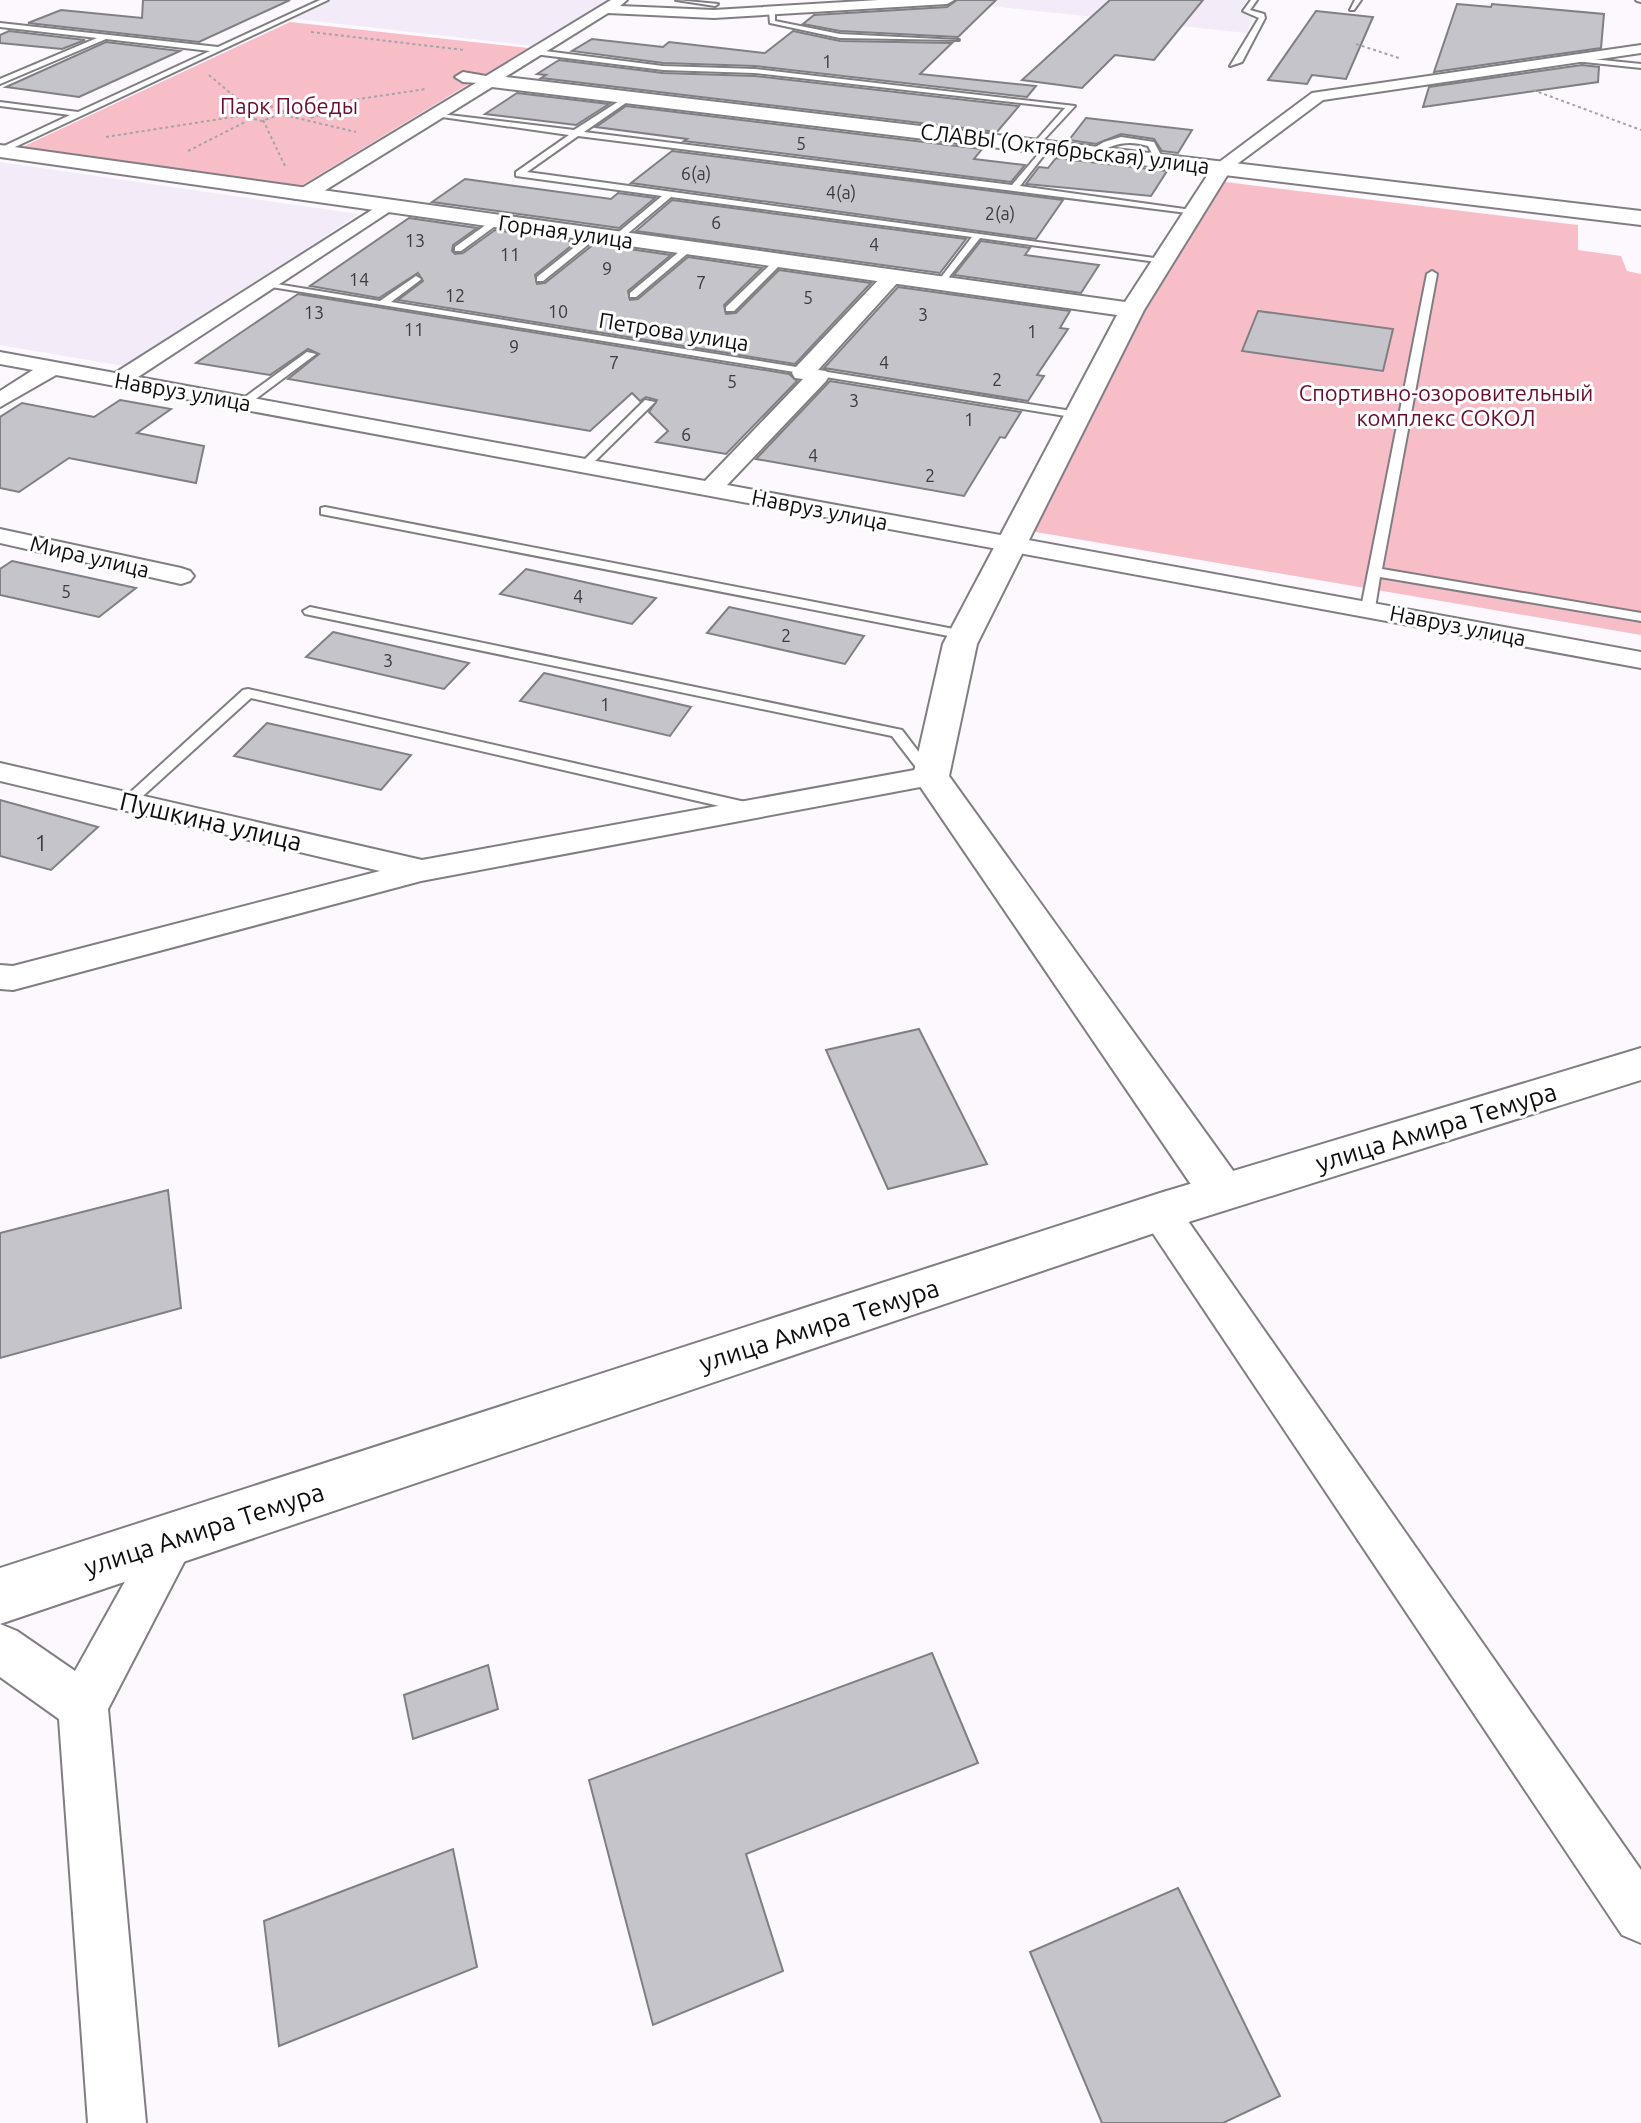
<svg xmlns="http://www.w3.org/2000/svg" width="1641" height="2123" font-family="Ubuntu,sans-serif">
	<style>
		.built { fill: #f3ebf8 }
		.green { fill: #f8bec8 }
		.building { fill: #c4c4ca; stroke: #7f7f84; stroke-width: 2 }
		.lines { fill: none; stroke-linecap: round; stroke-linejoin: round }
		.service-casing { stroke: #817e83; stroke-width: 4 }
		.minor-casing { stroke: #817e83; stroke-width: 4 }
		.tertiary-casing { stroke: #817e83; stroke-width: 4 }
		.secondary-casing { stroke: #817e83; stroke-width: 4 }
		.primary-casing { stroke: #817e83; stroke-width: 4 }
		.path { stroke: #a6a3a7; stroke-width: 2; stroke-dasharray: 3 3; stroke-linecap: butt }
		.service { fill: #fff; fill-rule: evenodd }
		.minor { fill: #fff; fill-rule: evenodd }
		.tertiary { fill: #fff; fill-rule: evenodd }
		.secondary { fill: #fff; fill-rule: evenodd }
		.primary { fill: #fff; fill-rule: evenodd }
		.labels { text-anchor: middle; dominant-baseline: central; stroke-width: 6; stroke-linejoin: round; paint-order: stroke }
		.far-number-label { font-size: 18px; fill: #3c3c3e }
		.far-park-label { font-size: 22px; fill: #6a0c2e; stroke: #fff }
		.far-street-label { font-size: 22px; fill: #0f0e0f; stroke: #fff }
		.number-label { font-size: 22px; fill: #3c3c3e }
		.street-label { font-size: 26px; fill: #0f0e0f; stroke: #fff }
	</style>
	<rect width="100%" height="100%" fill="#fcf8fe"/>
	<g class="built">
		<path d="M 328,0 L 604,0 L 610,1 L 534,46 L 288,18 Z"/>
		<path d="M 958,0 L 1247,0 L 1239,12 L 1254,14 L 1247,33 L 962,3 Z"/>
		<path d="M 0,162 L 358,214 L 130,367 L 0,345 Z"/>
	</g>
	<g class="green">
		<path d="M 290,22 L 528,48 L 299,187 L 20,148 Z"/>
		<path d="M 1225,182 L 1578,225 L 1578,250 L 1621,256 L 1627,271 L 1641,274 L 1641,635 L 1030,531 L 1158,284 Z"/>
	</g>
	<g class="building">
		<path d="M 143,0 L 290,0 L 199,42 L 28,23 L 61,10 L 142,18 Z"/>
		<path d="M 957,0 L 996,0 L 958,37 L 840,31 L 803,24 L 814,15 L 947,7 Z"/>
		<path d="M 1110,0 L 1203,0 L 1154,60 L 1115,55 L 1082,88 L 1022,80 Z"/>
		<path d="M 1457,4 L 1491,7 L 1492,4 L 1604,14 L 1601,48 L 1434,72 Z"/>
		<path d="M 1316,11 L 1373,17 L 1346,79 L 1312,75 L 1307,84 L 1268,80 Z"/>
		<path d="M 9,31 L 85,40 L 62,49 L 0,43 L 0,35 Z"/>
		<path d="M 793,31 L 840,41 L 952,43 L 920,74 L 1036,86 L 1027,97 L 755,66 L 663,63 L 572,51 L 592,39 L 663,47 L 669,42 L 765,53 Z"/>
		<path d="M 106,42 L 180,51 L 79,97 L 6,87 Z"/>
		<path d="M 559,60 L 663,73 L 755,76 L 1019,106 L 997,132 L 541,78 L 546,75 L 537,74 Z"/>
		<path d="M 1582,65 L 1599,67 L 1598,82 L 1423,107 L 1429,87 Z"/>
		<path d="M 517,93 L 609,104 L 576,125 L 485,114 Z"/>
		<path d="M 626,106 L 982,149 L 974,159 L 1025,165 L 1011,182 L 684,141 L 687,139 L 596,127 Z"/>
		<path d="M 1086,118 L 1192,130 L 1178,153 L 1162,151 L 1154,139 L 1121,134 L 1096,144 L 1069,140 Z"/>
		<path d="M 672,151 L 1063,200 L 1036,239 L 631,183 Z"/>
		<path d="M 1056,158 L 1167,171 L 1151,196 L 1026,184 L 1039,167 L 1048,168 Z"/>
		<path d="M 465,179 L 611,199 L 618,193 L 655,198 L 619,228 L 432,202 Z"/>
		<path d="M 672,200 L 966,239 L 940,273 L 636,231 Z"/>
		<path d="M 409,218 L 477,228 L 453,245 L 452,251 L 455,254 L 463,253 L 495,230 L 576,242 L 535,275 L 537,284 L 545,283 L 594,244 L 671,255 L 628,291 L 630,300 L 638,299 L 688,257 L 762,268 L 724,305 L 726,314 L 736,313 L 779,270 L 871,283 L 795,364 L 398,300 L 423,281 L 418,273 L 379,298 L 310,286 Z"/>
		<path d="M 981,241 L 1030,248 L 1025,255 L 1099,265 L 1081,293 L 954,275 Z"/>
		<path d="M 898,287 L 1070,311 L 1060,328 L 1068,329 L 1037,375 L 1044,376 L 1028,401 L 824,368 Z"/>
		<path d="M 298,294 L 789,374 L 797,381 L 726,454 L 656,442 L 668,431 L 649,412 L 657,400 L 646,397 L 640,401 L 632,393 L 590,431 L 288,379 L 319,354 L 308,349 L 270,375 L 196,363 Z"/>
		<path d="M 1258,311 L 1393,329 L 1383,371 L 1242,351 Z"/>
		<path d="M 830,381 L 1021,412 L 1005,438 L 1000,437 L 964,496 L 756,459 Z"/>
		<path d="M 120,400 L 171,409 L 137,433 L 204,446 L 196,483 L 69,458 L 19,492 L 0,488 L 0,417 L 22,403 L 94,417 Z"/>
		<path d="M 12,561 L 136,588 L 99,617 L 0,595 L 0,569 Z"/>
		<path d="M 526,569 L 656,598 L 632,624 L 500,594 Z"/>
		<path d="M 729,607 L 864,636 L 845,664 L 707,633 Z"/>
		<path d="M 333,632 L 469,663 L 444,689 L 306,657 Z"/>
		<path d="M 544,673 L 691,707 L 670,736 L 520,701 Z"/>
		<path d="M 267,723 L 411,755 L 381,790 L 234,756 Z"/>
		<path d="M 0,800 L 98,827 L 51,870 L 0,856 Z"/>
		<path d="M 919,1029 L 987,1164 L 888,1189 L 826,1050 Z"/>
		<path d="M 168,1190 L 181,1308 L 0,1358 L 0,1233 Z"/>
		<path d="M 932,1653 L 978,1763 L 746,1854 L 783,1971 L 653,2025 L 589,1780 Z"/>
		<path d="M 488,1665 L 498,1709 L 413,1739 L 404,1695 Z"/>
		<path d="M 453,1849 L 477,1967 L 279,2046 L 264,1921 Z"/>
		<path d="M 1178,1888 L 1280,2096 L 1223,2123 L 1102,2123 L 1030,1952 Z"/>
	</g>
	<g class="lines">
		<g class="service-casing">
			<g id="service">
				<path d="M 320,0 L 328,0 L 0,154 L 0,148 L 70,115 L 0,106 L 0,102 L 78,112 L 210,51 L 106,39 L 0,84 L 0,79 L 97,38 L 0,27 L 0,23 L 218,47 Z"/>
				<path d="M 676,0 L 718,4 L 715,6 Z"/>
				<path d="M 1251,0 L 1257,0 L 1250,10 L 1264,14 L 1265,18 L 1242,62 L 1230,66 L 1259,18 L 1243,11 Z"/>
				<path d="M 1355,0 L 1361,0 L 1354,10 L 1350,10 Z"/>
				<path d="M 1636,0 L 1641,0 L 1641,2 L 1637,1 Z"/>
				<path d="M 772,9 L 775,11 L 775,21 L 840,34 L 959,40 L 840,38 L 770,23 L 769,11 Z"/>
				<path d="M 537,50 L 663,66 L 755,69 L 1075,106 L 1037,147 L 1034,143 L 1065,108 L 755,73 L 663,70 L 534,54 Z"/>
				<path d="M 1572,57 L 1641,64 L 1641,68 L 1575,61 Z"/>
				<path d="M 627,96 L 630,100 L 584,132 L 1012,185 L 1047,144 L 1051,146 L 1020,186 L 1199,211 L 1195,214 L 578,136 L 527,172 L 1169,260 L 1164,263 L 980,238 L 941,287 L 936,284 L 972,237 L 671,197 L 620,240 L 614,240 L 614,236 L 662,196 L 516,176 L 516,172 L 569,135 L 428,115 L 432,113 L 574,130 Z"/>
				<path d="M 1121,137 L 1154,142 L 1163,159 L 1156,161 L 1148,146 C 1126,139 1113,145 1093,154 L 1089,151 L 1104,142 Z"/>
				<path d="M 494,219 L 502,221 L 461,251 L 455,251 L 455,247 Z"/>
				<path d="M 592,233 L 600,235 L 543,281 L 537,281 L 537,277 Z"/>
				<path d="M 686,246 L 694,248 L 636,297 L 630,297 L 630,293 Z"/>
				<path d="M 776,259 L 784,261 L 734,311 L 726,311 L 726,307 Z"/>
				<path d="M 1432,271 L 1437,274 L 1382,569 L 1641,613 L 1641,621 L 1380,577 L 1375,608 L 1368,612 L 1361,608 L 1427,274 Z"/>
				<path d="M 416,276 L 421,279 L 419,281 L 391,302 L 1078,412 L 1084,415 L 1078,418 L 259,285 L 264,282 L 380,301 Z"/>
				<path d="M 307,352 L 316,354 L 249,404 L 241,404 L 241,400 Z"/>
				<path d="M 645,400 L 655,402 L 588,468 L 580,468 L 580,464 Z"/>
				<path d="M 325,507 L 964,631 L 971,635 L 964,639 L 321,514 L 321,508 Z"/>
				<path d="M 310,607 L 902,730 L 937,776 L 935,779 L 925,779 L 892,736 L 305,614 L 303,611 Z"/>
				<path d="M 248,689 L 754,804 L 762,809 L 754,814 L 251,698 L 133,805 L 123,805 L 123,799 L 243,690 Z"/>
			</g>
		</g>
		<g class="minor-casing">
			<g id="minor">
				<path d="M 611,0 L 627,0 L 620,6 L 714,10 L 879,0 L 954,0 L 947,4 L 714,18 L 608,13 L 494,84 L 463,82 L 455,77 L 463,72 L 486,76 Z"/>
				<path d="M 1641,45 L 1641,53 L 1323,100 L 1229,170 L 1217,170 L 1214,166 L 1312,93 Z"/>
				<path d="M 386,201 L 392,202 L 395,206 L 392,210 L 138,377 L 705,481 L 803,379 L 795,378 L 792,373 L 795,368 L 885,273 L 899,273 L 902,277 L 899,281 L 818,370 L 826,371 L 829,376 L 826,381 L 727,485 L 1641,652 L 1641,668 L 56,375 L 0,407 L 0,391 L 33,370 L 0,364 L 0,352 L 115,373 Z"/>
				<path d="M 0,529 L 181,568 L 190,571 L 194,576 L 190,581 L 181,584 L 0,543 Z"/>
				<path d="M 0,763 L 422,860 L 931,767 L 942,770 L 946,776 L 942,782 L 931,785 L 421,881 L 13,990 L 0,989 L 0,965 L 13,966 L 380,871 L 0,781 Z"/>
				<path d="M 1160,1196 L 1174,1201 L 1641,1870 L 1641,1943 L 1622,1935 L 1146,1223 L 1140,1212 L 1146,1201 Z"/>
				<path d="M 173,1517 L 189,1524 L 196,1539 L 108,1709 L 146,2123 L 88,2123 L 59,1719 L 0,1677 L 0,1624 L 17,1631 L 75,1671 L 157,1524 Z"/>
			</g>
		</g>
		<g class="tertiary-casing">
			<path id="tertiary" d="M 0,145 L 1125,302 L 1216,162 L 1230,162 L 1233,166 L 1144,310 L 977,644 L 949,776 L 1239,1179 L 1246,1192 L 1239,1205 L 1222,1211 L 1205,1205 L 913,776 L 943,644 L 1117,315 L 0,157 Z"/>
		</g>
		<g class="secondary-casing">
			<path id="secondary" d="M 489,75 L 1641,211 L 1641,225 L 492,87 L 311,199 L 295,199 L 292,194 Z"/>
		</g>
		<g class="primary-casing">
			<path id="primary" d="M 1641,1048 L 1641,1080 L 1166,1229 L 0,1624 L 0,1568 L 1160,1193 Z"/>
		</g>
		<g class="path">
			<path d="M 311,32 L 464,50"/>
			<path d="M 1356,44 L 1399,58"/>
			<path d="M 209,75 L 247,107"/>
			<path d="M 1533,90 L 1641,130"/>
			<path d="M 270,106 L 286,112 L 262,121 L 238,115 L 248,108 Z"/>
			<path d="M 285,110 L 426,89"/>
			<path d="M 284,115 L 356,132"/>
			<path d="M 311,118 L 358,101"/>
			<path d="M 263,120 L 285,166"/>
			<path d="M 106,137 L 239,116"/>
			<path d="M 188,151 L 247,121"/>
		</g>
		<use href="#service" class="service"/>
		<use href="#minor" class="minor"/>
		<use href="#tertiary" class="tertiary"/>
		<use href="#secondary" class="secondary"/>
		<use href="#primary" class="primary"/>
	</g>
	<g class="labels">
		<g class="far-number-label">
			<text x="827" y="61">1</text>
			<text x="801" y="143">5</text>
			<text x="696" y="173">6(а)</text>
			<text x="841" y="192">4(а)</text>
			<text x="1000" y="213">2(а)</text>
			<text x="716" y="222">6</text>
			<text x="415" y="240">13</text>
			<text x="874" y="244">4</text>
			<text x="510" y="254">11</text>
			<text x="607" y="268">9</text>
			<text x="359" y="279">14</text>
			<text x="701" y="282">7</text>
			<text x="455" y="295">12</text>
			<text x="808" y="297">5</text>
			<text x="558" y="311">10</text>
			<text x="314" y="312">13</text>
			<text x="923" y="314">3</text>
			<text x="414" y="329">11</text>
			<text x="1032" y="331">1</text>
			<text x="514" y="346">9</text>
			<text x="614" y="362">7</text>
			<text x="884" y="362">4</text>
			<text x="997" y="379">2</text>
			<text x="732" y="381">5</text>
			<text x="854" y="400">3</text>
			<text x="969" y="419">1</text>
			<text x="686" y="434">6</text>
			<text x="813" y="455">4</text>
			<text x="930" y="475">2</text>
			<text x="66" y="591">5</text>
			<text x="578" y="596">4</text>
			<text x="786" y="635">2</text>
			<text x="388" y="660">3</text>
			<text x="605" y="704">1</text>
		</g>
		<g class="far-park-label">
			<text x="289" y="105">Парк Победы</text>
			<text x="1446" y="392">Спортивно-озоровительный<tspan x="1446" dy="25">комплекс СОКОЛ</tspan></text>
		</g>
		<g class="far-street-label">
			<text transform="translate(1065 148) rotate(7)">СЛАВЫ (Октябрьская) улица</text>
			<text transform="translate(566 231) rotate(8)">Горная улица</text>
			<text transform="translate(674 331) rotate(9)">Петрова улица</text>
			<text transform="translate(183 391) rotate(10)">Навруз улица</text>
			<text transform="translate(820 509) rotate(11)">Навруз улица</text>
			<text transform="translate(90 556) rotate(13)">Мира улица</text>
			<text transform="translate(1458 625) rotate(11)">Навруз улица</text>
		</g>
		<g class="number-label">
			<text x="41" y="842">1</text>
		</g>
		<g class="street-label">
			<text transform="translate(211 821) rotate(13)">Пушкина улица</text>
			<text transform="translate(1436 1127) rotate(-17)">улица Амира Темура</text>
			<text transform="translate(819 1325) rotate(-18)">улица Амира Темура</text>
			<text transform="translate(204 1529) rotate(-18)">улица Амира Темура</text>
		</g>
	</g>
</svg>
